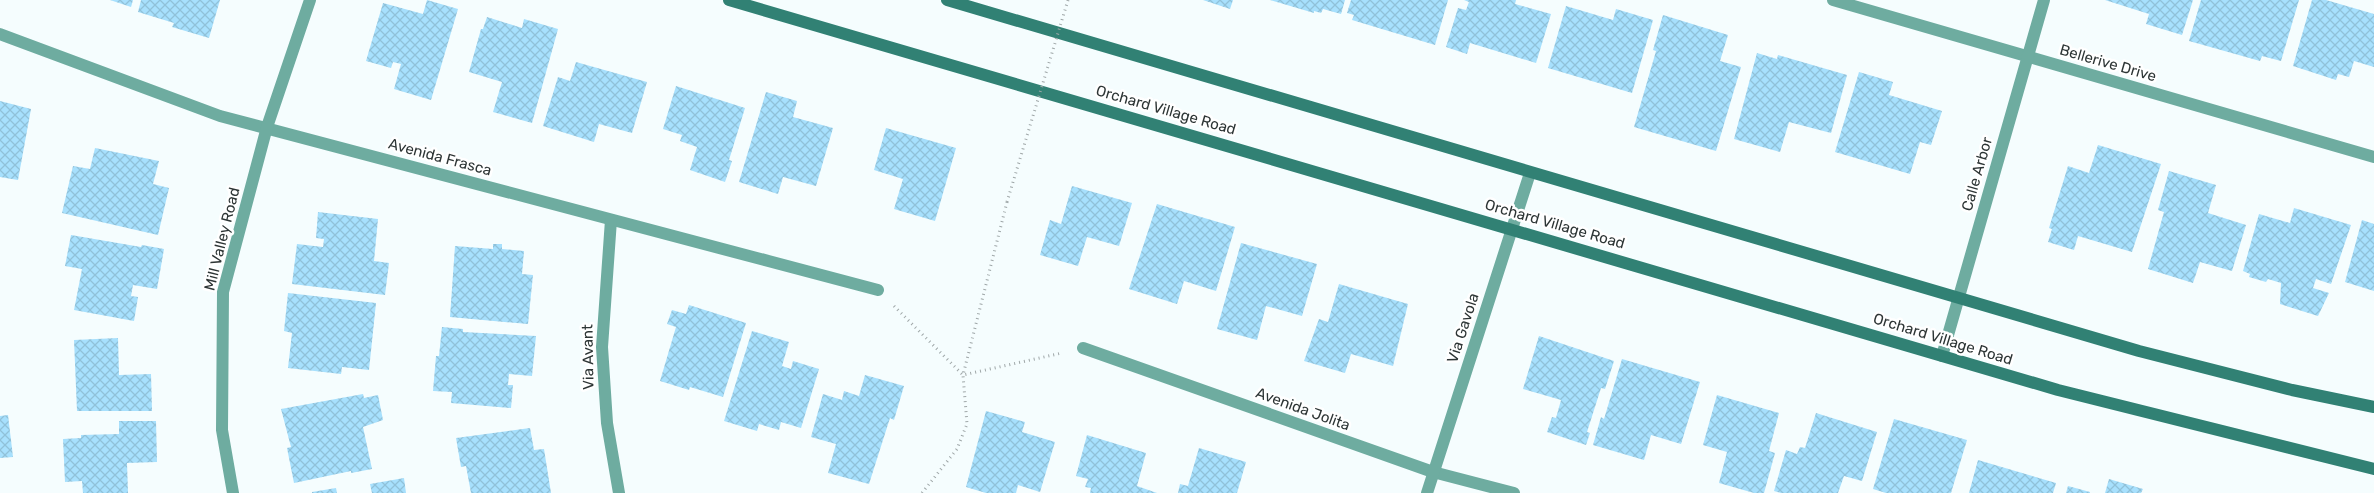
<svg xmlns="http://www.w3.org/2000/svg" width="2374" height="493" font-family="Rubik,sans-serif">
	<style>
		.building { fill: url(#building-cross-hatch) }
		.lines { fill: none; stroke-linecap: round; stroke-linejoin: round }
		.path { stroke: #9fa7a8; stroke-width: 3; stroke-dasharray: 1 4; stroke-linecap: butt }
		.minor { stroke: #6eaca0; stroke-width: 12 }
		.secondary { stroke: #318174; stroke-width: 12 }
		.path-bridge { stroke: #9fa7a8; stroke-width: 3; stroke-dasharray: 1 4; stroke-linecap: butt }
		.labels { text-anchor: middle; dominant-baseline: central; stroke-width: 5; stroke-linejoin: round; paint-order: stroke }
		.street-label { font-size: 15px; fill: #2d3535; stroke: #fff }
	</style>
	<defs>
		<pattern id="building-cross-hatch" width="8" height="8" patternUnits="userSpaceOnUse" patternTransform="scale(1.25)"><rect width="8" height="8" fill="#a7e0fd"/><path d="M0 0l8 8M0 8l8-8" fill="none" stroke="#90c1d9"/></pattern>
	</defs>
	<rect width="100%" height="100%" fill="#f5fdfe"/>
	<g class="building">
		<path d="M 110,0 L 133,0 L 131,7 Z"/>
		<path d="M 141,0 L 220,0 L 209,38 L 172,27 L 174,23 L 138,12 Z"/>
		<path d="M 427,0 L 458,9 L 431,100 L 394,89 L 401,64 L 393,62 L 391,68 L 366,61 L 383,3 L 423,14 Z"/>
		<path d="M 1203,0 L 1233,0 L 1230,9 Z"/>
		<path d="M 1270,0 L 1345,0 L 1341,14 L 1323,9 L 1321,13 L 1314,11 L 1314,13 Z"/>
		<path d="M 1351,0 L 1448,0 L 1435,45 L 1352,20 L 1354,15 L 1347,13 Z"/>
		<path d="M 1464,0 L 1516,0 L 1515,4 L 1551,14 L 1536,63 L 1470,43 L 1467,54 L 1446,47 L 1458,8 L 1466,10 L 1469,2 Z"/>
		<path d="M 2105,0 L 2193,0 L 2182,35 L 2146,24 L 2149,14 Z"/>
		<path d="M 2201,0 L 2299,0 L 2281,61 L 2262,56 L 2260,61 L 2189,41 Z"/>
		<path d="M 2312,0 L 2326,0 L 2374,14 L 2374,67 L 2354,61 L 2349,77 L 2338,74 L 2336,80 L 2293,66 Z"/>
		<path d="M 1566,6 L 1613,20 L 1616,9 L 1653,20 L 1632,93 L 1548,68 Z"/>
		<path d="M 1663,15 L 1728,35 L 1720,61 L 1741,67 L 1716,151 L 1634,127 L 1656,51 L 1653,50 Z"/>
		<path d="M 487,17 L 522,28 L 524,19 L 558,29 L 532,123 L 493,112 L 502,82 L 469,72 L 481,29 L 483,29 Z"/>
		<path d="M 1757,53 L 1777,59 L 1778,55 L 1847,75 L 1831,133 L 1789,122 L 1780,152 L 1734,139 Z"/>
		<path d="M 576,62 L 647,82 L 632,133 L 599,124 L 594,142 L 543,126 L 558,77 L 570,81 Z"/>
		<path d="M 1859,72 L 1893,82 L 1889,95 L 1942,111 L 1931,145 L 1920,142 L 1910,174 L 1835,152 Z"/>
		<path d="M 676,86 L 745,108 L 729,160 L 732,161 L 725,182 L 690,170 L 697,147 L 680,141 L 682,135 L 663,129 Z"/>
		<path d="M 766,92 L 797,101 L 793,117 L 833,128 L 816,186 L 783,177 L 778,194 L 739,182 Z"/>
		<path d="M 0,101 L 31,109 L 18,180 L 0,177 Z"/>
		<path d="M 886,128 L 956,148 L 935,221 L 894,209 L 903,179 L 874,170 Z"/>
		<path d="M 2098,145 L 2161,164 L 2132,252 L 2078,236 L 2074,250 L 2048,242 L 2052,229 L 2049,228 L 2068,166 L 2089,173 Z"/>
		<path d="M 95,148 L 159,161 L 153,184 L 169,188 L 158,235 L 62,213 L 73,166 L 90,169 Z"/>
		<path d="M 2169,171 L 2216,185 L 2208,213 L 2246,225 L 2232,271 L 2200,262 L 2193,283 L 2148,269 L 2164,212 L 2158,210 Z"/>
		<path d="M 1072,186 L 1132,203 L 1119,246 L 1087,237 L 1078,266 L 1040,255 L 1050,220 L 1061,224 Z"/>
		<path d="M 1157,204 L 1235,227 L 1216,291 L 1184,281 L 1177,304 L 1129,289 Z"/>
		<path d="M 2294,208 L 2351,225 L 2331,284 L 2316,279 L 2313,288 L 2329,293 L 2318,316 L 2280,304 L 2281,283 L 2268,279 L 2266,282 L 2249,277 L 2250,274 L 2243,271 L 2259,214 L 2290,223 Z"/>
		<path d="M 318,212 L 378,219 L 374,261 L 389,263 L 385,295 L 292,284 L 297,244 L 323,247 L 324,239 L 316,238 Z"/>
		<path d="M 2362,220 L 2374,224 L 2374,291 L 2345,282 Z"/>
		<path d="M 71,235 L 141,247 L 142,245 L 164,249 L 157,289 L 133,285 L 131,296 L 138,297 L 134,321 L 74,310 L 82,269 L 65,266 Z"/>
		<path d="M 1241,243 L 1317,264 L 1302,316 L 1266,306 L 1257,340 L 1217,329 Z"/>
		<path d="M 493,244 L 502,244 L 502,249 L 524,251 L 522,274 L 533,275 L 528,324 L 450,317 L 455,246 L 493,249 Z"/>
		<path d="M 1339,284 L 1408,304 L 1393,366 L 1351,354 L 1345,373 L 1304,361 L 1319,319 L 1328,322 Z"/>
		<path d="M 288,293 L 376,303 L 369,370 L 342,367 L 341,374 L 288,368 L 292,333 L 284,331 Z"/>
		<path d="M 689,305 L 746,323 L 723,397 L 690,387 L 689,390 L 660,381 L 676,327 L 667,324 L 672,310 L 686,314 Z"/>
		<path d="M 442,327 L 463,329 L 463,332 L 536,336 L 532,376 L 509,374 L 508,385 L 513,385 L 511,408 L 451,403 L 452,392 L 433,391 L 436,356 L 439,356 Z"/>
		<path d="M 752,331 L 789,342 L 782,366 L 791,369 L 793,361 L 819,369 L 801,428 L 781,422 L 779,430 L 759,424 L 757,431 L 724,421 Z"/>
		<path d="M 1539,336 L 1614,361 L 1605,389 L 1601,388 L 1587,432 L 1590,433 L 1586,445 L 1547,432 L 1552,417 L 1556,418 L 1561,400 L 1523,389 Z"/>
		<path d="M 118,338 L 119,375 L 151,374 L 152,411 L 77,411 L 74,340 Z"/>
		<path d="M 1622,359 L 1700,382 L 1681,444 L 1651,435 L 1644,460 L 1593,445 L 1601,417 L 1604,419 Z"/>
		<path d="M 865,375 L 904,386 L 894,420 L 890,418 L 869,484 L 828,473 L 836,444 L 811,437 L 823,394 L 842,400 L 844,391 L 859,396 Z"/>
		<path d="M 363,394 L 364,398 L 378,395 L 383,420 L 363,427 L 372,469 L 351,473 L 351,471 L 294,483 L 287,448 L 291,447 L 281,409 Z"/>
		<path d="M 1717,395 L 1779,413 L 1769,451 L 1775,453 L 1764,493 L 1754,493 L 1719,483 L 1727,452 L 1703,445 Z"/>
		<path d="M 986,411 L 1025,422 L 1022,432 L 1055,442 L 1040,492 L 1018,485 L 1016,493 L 986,493 L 966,487 Z"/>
		<path d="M 1816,413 L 1877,432 L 1862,481 L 1844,476 L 1838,493 L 1781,493 L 1774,491 L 1786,450 L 1797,454 L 1800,447 L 1805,448 Z"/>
		<path d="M 8,415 L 13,457 L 0,458 L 0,416 Z"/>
		<path d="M 1894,419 L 1967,440 L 1951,493 L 1886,493 L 1873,489 Z"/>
		<path d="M 119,421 L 156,421 L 157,462 L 127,463 L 128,493 L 83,493 L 82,481 L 65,482 L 63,439 L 81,438 L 81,435 L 119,434 Z"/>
		<path d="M 530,428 L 534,450 L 544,449 L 551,493 L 471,493 L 466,466 L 461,467 L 456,438 Z"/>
		<path d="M 1087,435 L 1146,453 L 1137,486 L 1157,493 L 1090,493 L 1091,488 L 1085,487 L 1088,479 L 1076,476 Z"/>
		<path d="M 1199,448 L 1246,462 L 1237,493 L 1178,493 L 1180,484 L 1188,486 Z"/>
		<path d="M 1978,460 L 2056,483 L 2053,493 L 1969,493 Z"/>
		<path d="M 404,478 L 406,493 L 372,493 L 370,484 Z"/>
		<path d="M 2109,479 L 2143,489 L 2141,493 L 2105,493 Z"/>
		<path d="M 2068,486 L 2090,492 L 2090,493 L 2066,493 Z"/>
		<path d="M 336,488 L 337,493 L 312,493 L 312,492 Z"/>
	</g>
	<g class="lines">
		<g class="path">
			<path d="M 894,306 L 963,375 L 1062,353"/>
			<path d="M 922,493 L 957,449 L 967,424 L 963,375 L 1007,202"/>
		</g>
		<g class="minor">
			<path d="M 1833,0 L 2374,157"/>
			<path d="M 0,34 L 220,116 L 878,290"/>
			<path d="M 611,220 L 602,347 L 607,423 L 619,493"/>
			<path d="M 1083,348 L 1433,472 L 1514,493"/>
			<path d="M 1942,356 L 2044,0"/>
			<path d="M 233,493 L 222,430 L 223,292 L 267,127 L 310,0"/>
			<path d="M 1427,493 L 1530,173"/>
		</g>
		<g class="secondary">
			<path d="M 729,0 L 2058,390 L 2374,469"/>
			<path d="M 947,0 L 2139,351 L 2292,390 L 2374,407"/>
		</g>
		<path class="path-bridge" d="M 1007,202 L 1068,0"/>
	</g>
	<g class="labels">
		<g class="street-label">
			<text transform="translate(2108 63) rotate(16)">Bellerive Drive</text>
			<text transform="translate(1166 110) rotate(16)">Orchard Village Road</text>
			<text transform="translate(440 157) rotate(15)">Avenida Frasca</text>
			<text transform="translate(1977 174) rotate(-74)">Calle Arbor</text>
			<text transform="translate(1555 224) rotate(16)">Orchard Village Road</text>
			<text transform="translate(222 239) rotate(-76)">Mill Valley Road</text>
			<text transform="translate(1463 328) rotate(-72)">Via Gavola</text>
			<text transform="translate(1943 339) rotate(17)">Orchard Village Road</text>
			<text transform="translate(588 357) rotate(-91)">Via Avant</text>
			<text transform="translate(1303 409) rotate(20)">Avenida Jolita</text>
		</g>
	</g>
</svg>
